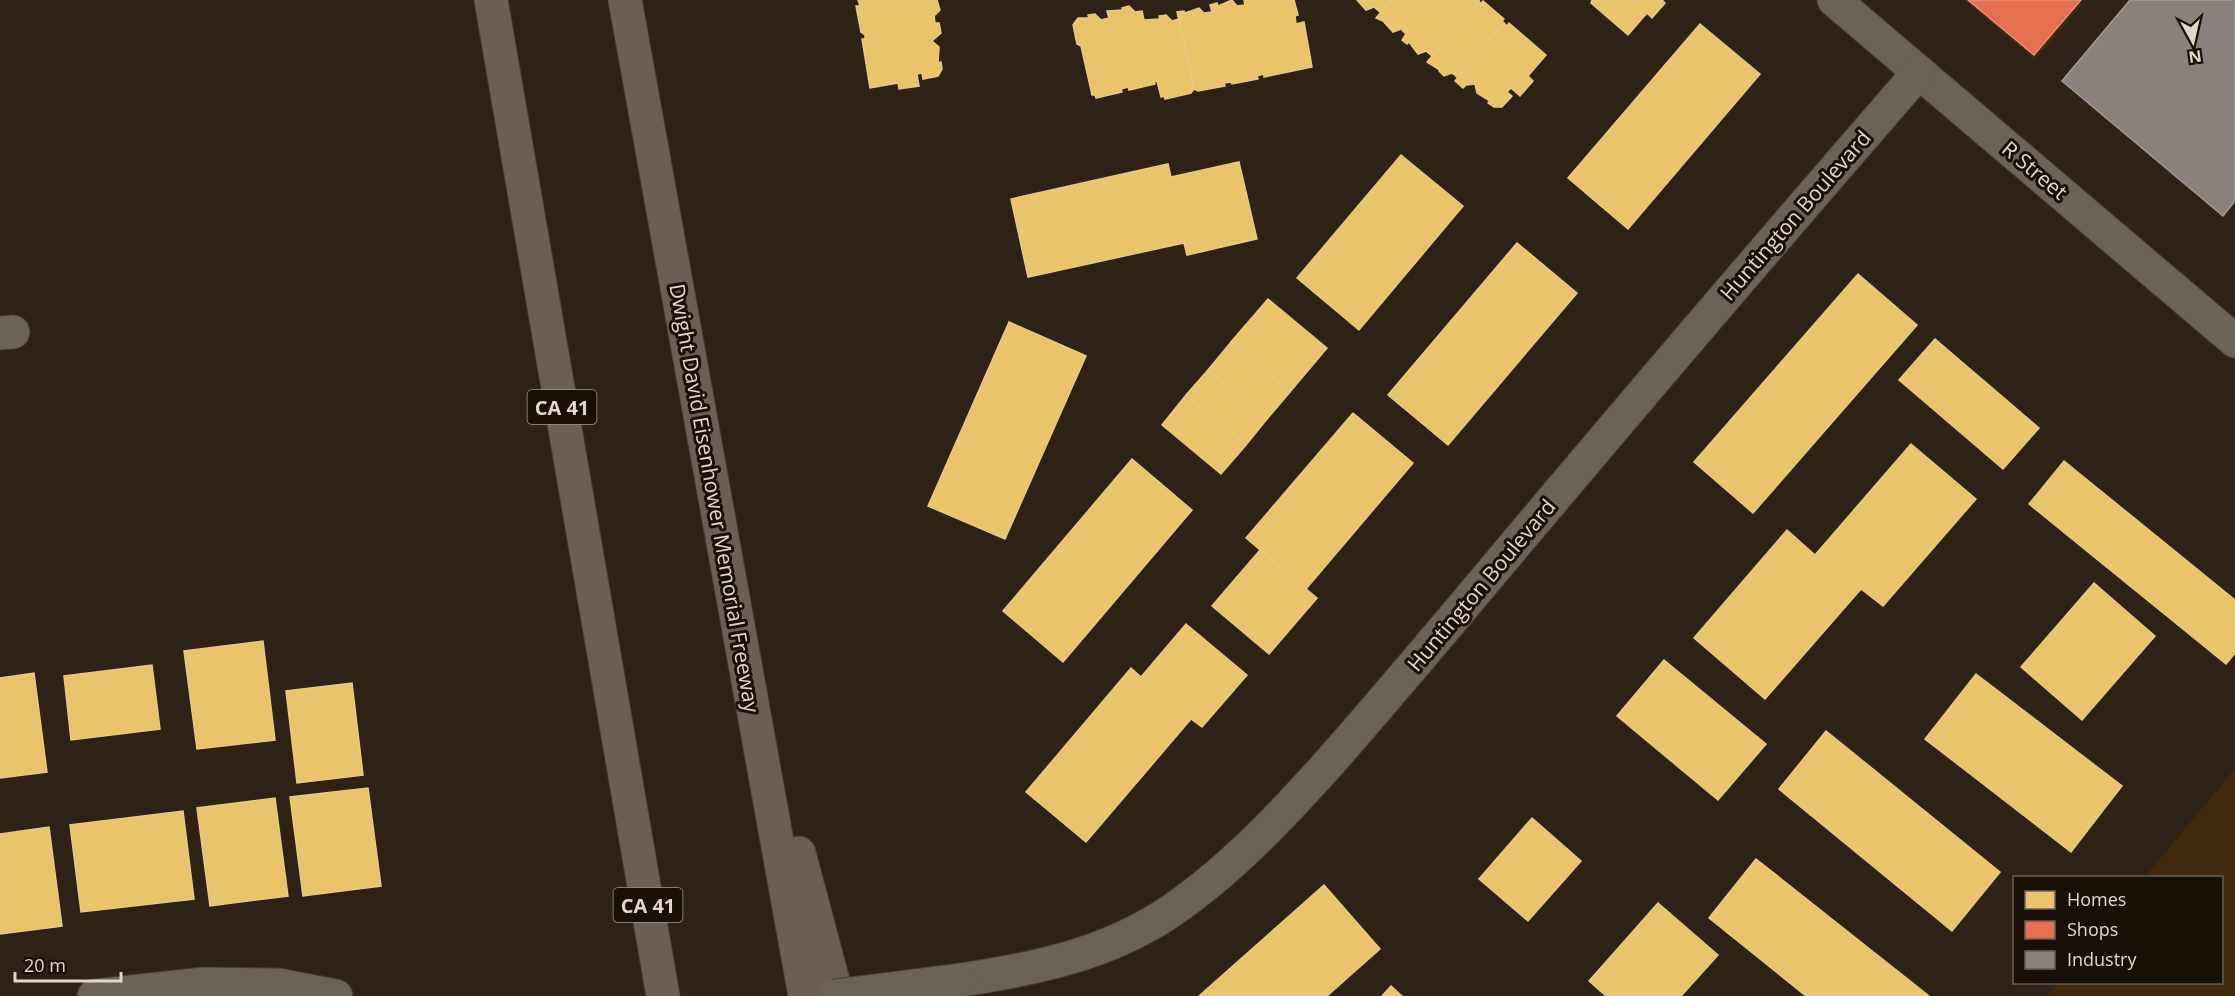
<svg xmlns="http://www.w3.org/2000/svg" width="2235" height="996" font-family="'Open Sans',sans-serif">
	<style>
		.built { fill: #41280c }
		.homes { fill: #e9c46a; stroke: #e8c986; stroke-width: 1.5 }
		.shops { fill: #e76f51; stroke: #e68e75; stroke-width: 1.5 }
		.industry { fill: #8a817c; stroke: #a59a93; stroke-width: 1.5 }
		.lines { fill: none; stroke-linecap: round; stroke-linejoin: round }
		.minor-casing { stroke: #473d34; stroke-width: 35 }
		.highway-casing { stroke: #473d34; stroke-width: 35 }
		.minor { stroke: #6b6258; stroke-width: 33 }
		.highway { stroke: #6b5e53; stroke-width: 33 }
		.minor-bridge-casing { stroke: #473d34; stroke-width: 35; stroke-linecap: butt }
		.minor-bridge { stroke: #6b6258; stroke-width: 33 }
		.labels { text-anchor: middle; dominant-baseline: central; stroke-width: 6; stroke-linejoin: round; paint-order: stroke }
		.shield { fill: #180f06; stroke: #a79a8e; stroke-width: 1.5 }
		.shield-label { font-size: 20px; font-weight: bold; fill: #e4d6c8 }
		.street-label { font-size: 21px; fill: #e4d6c8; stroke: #180f06 }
	</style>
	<rect width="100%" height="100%" fill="#2e2216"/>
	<g class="built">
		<path d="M 1964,0 L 2086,0 L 2035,60 Z"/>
		<path d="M 2235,769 L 2235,996 L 2047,996 L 2058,983 L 2222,982 L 2222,878 L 2145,877 Z"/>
	</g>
	<g class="homes">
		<path d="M 858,0 L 937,0 L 940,10 L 934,16 L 935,23 L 939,23 L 941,33 L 932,41 L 939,47 L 938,63 L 941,62 L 942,69 L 938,76 L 923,79 L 922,73 L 917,74 L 919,86 L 899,89 L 898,83 L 870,88 L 862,39 L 865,39 L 865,35 L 861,32 L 856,6 L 860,6 Z"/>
		<path d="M 1232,0 L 1237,6 L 1245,5 L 1244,0 L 1294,0 L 1298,15 L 1295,16 L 1296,24 L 1304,22 L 1312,67 L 1264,77 L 1264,74 L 1257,76 L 1258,79 L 1232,84 L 1231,82 L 1224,83 L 1225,86 L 1198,91 L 1194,89 L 1177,12 L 1184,11 L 1185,13 L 1199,8 L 1204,13 L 1212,12 L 1210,5 L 1217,3 L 1218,6 Z"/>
		<path d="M 1357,0 L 1391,0 L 1380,12 L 1374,7 L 1366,10 Z"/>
		<path d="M 1391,0 L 1477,0 L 1479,1 L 1432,56 L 1426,51 L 1418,54 L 1409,42 L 1407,44 L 1402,40 L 1406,34 L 1401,29 L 1393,32 L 1383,21 L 1376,18 Z"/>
		<path d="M 1592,0 L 1662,0 L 1665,3 L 1652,18 L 1647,13 L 1628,35 L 1591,3 Z"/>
		<path d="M 1479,1 L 1481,4 L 1483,1 L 1504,19 L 1502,21 L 1504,23 L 1458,78 L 1452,73 L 1444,76 L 1439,71 L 1440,70 L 1427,62 Z"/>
		<path d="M 1129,6 L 1135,12 L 1142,11 L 1144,20 L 1160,19 L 1159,16 L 1166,15 L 1172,21 L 1179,19 L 1194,89 L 1191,93 L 1165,99 L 1164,96 L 1161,97 L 1157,81 L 1154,82 L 1155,84 L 1129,90 L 1128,87 L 1121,89 L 1122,92 L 1096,98 L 1095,95 L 1092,95 L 1081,46 L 1077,44 L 1073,25 L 1078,18 L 1089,18 L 1088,15 L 1095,14 L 1101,20 L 1109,18 L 1107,11 L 1123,10 L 1122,8 Z"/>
		<path d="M 1504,23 L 1507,26 L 1509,23 L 1546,55 L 1528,76 L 1533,81 L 1520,96 L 1511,88 L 1507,92 L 1512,96 L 1502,107 L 1494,107 L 1488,103 L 1490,101 L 1477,93 L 1475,84 L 1466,85 L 1463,88 L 1455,81 Z"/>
		<path d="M 1700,24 L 1760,74 L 1628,229 L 1568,178 Z"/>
		<path d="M 1401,155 L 1463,206 L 1359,330 L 1297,278 Z"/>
		<path d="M 1239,162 L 1257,239 L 1187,255 L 1184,243 L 1028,277 L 1011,199 L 1168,164 L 1171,177 Z"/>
		<path d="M 1517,243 L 1577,293 L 1448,445 L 1388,395 Z"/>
		<path d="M 1858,274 L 1917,325 L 1753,513 L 1694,462 Z"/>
		<path d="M 1268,299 L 1327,348 L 1290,392 L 1231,342 Z"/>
		<path d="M 1009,322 L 1086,356 L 1005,539 L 928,506 Z"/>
		<path d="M 1935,339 L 2039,428 L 2003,469 L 1899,380 Z"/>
		<path d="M 1231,342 L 1290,392 L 1267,419 L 1208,370 Z"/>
		<path d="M 1208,370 L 1267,419 L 1246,445 L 1186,395 Z"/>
		<path d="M 1186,395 L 1246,445 L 1221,474 L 1162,425 Z"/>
		<path d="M 1353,413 L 1413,463 L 1306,589 L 1246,538 Z"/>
		<path d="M 1911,444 L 1976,499 L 1883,606 L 1861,589 L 1765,699 L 1694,638 L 1787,530 L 1815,555 Z"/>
		<path d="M 1132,459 L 1192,510 L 1063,662 L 1003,611 Z"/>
		<path d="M 2064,461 L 2235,600 L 2235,653 L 2226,664 L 2029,504 Z"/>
		<path d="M 1260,550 L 1317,598 L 1269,654 L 1212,606 Z"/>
		<path d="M 2094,583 L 2155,636 L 2082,720 L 2021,667 Z"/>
		<path d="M 1186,624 L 1247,675 L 1202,727 L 1191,719 L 1086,842 L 1026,792 L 1131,668 L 1141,677 Z"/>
		<path d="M 263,641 L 275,740 L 197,749 L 184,651 Z"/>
		<path d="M 1664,660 L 1766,744 L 1718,800 L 1617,716 Z"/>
		<path d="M 152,665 L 160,729 L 71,740 L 64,676 Z"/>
		<path d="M 34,673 L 47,772 L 0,778 L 0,678 Z"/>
		<path d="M 1976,674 L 2122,786 L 2071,852 L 1925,739 Z"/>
		<path d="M 352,683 L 363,775 L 297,783 L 286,691 Z"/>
		<path d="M 1826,731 L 2000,872 L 1952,931 L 1779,789 Z"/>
		<path d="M 368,788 L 381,886 L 303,896 L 290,797 Z"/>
		<path d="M 275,798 L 288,896 L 210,906 L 197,808 Z"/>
		<path d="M 183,811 L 194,899 L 81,912 L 70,825 Z"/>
		<path d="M 1532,818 L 1581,861 L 1528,921 L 1479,879 Z"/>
		<path d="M 49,827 L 62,926 L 0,934 L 0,834 Z"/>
		<path d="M 1756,859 L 1929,996 L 1806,996 L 1709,918 Z"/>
		<path d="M 1324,885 L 1380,949 L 1327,996 L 1199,996 Z"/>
		<path d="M 1658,903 L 1718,955 L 1681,996 L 1606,996 L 1589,981 Z"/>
		<path d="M 1391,986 L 1402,996 L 1382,996 Z"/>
	</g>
	<path class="shops" d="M 1968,0 L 2081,0 L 2034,55 Z"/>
	<path class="industry" d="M 2130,0 L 2235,0 L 2235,201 L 2223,216 L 2062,81 Z"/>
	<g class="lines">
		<g class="minor-casing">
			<g id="minor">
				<path d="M 1834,0 L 2235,341"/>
				<path d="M 0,333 L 13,332"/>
				<path d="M 960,980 C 1035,969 1108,954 1171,911 C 1235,867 1287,810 1338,753 C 1390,693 1441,633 1492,572 C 1633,404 1775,238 1919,72"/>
				<path d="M 94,996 L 204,984 L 278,985 L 336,996"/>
			</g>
		</g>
		<g class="highway-casing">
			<g id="highway">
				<path d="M 491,0 L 663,996"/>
				<path d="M 625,0 L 805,996"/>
				<path d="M 799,853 L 837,996"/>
			</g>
		</g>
		<use href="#minor" class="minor"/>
		<use href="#highway" class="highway"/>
		<g class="minor-bridge-casing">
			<path id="minor-bridge" d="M 834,996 L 960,980"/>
		</g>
		<use href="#minor-bridge" class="minor-bridge"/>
	</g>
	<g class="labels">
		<g class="shield">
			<rect x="527.5" y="390" width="69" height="34" rx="4.5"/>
			<rect x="613.5" y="888" width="69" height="34" rx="4.5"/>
		</g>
		<g class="shield-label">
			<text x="562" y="407">CA 41</text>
			<text x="648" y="905">CA 41</text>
		</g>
		<g class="street-label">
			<text transform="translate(2035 170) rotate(40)">R Street</text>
			<text transform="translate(1795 215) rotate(-49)">Huntington Boulevard</text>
			<text transform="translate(715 498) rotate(80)">Dwight David Eisenhower Memorial Freeway</text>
			<text transform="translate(1481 585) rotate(-50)">Huntington Boulevard</text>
		</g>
	</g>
	<rect x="2013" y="876" width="210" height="108" fill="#180f06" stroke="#6a5f54" stroke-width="1.5"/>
	<rect x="2025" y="891" width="30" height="18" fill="#e9c46a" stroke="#6a5f54" stroke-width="1.5"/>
	<text x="2067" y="906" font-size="18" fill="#e4d6c8">Homes</text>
	<rect x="2025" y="921" width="30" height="18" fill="#e76f51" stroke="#6a5f54" stroke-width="1.5"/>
	<text x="2067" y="936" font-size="18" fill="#e4d6c8">Shops</text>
	<rect x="2025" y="951" width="30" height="18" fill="#8a817c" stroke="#6a5f54" stroke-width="1.5"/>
	<text x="2067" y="966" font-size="18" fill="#e4d6c8">Industry</text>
	<g transform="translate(2193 42) rotate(172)" stroke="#180f06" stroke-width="4.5" paint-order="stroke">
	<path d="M0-4.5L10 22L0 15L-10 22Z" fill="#e4d6c8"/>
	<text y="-9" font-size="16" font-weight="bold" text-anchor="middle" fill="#e4d6c8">N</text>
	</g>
	<path d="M15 972v9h106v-9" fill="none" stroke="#e4d6c8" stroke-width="3"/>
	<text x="24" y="972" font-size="18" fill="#e4d6c8" stroke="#180f06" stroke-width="4.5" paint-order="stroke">20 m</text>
</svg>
